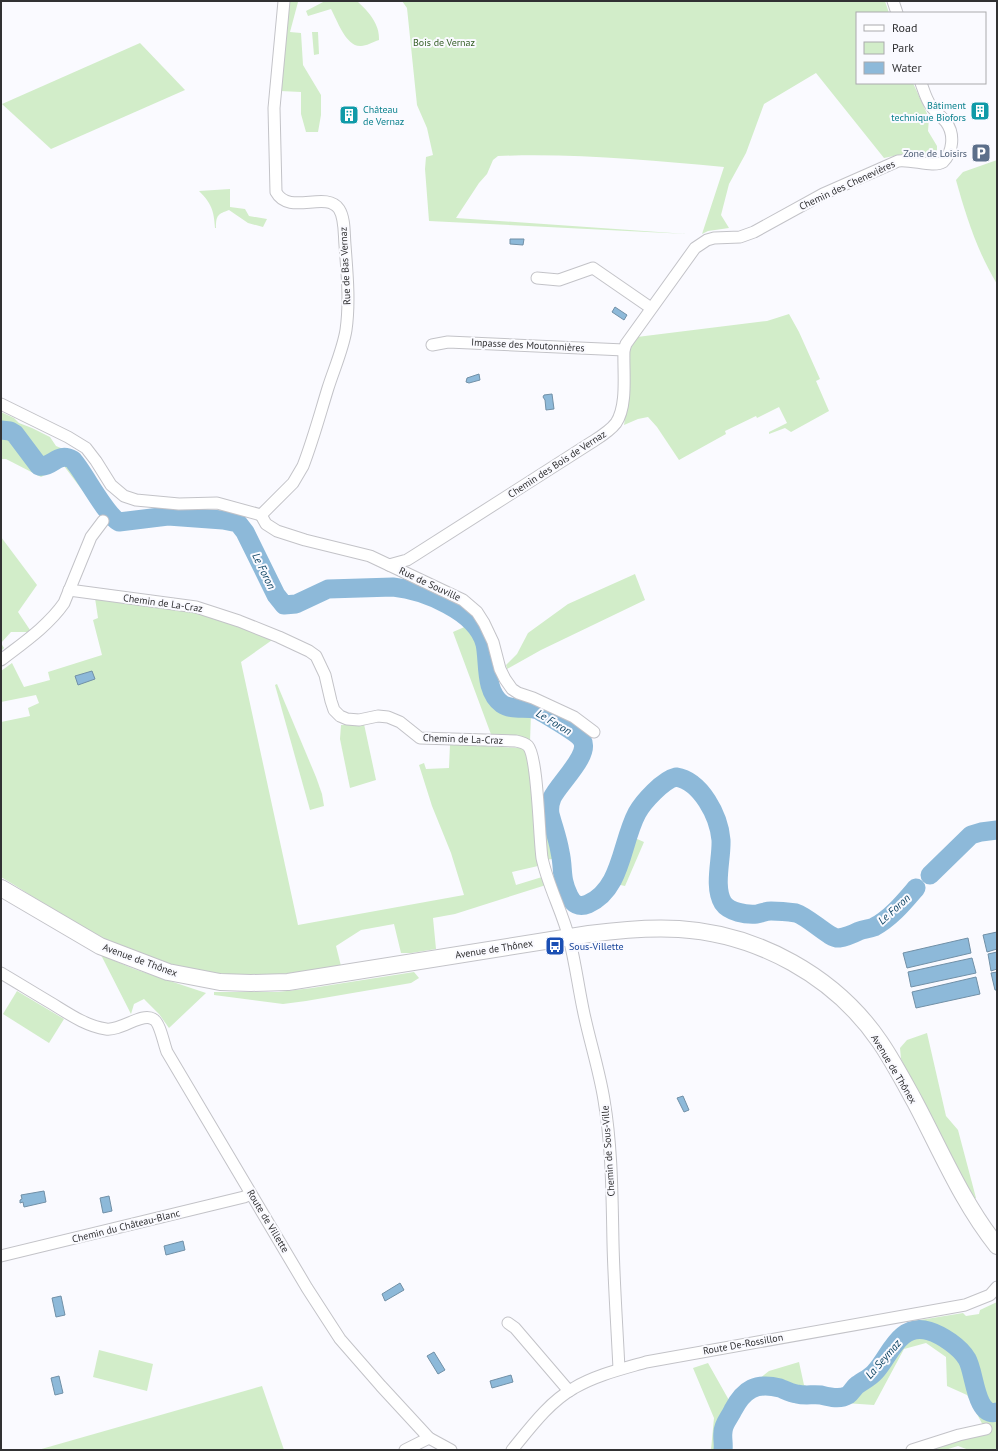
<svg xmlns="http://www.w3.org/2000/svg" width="998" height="1451" font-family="'PT Sans',sans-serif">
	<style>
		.green { fill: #d2edc9 }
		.water { fill: #8db9d9; stroke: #7190a7 }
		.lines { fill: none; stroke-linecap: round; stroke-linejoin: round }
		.river { stroke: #8db9d9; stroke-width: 19 }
		.street-casing { stroke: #c3c3c8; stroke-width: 13 }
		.secondary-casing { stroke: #c3c3c8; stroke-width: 18 }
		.street { stroke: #fff; stroke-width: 11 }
		.secondary { stroke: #fff; stroke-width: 16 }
		.labels { text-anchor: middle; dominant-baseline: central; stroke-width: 4; stroke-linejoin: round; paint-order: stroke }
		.park-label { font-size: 10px; fill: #365f27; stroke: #fafaff }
		.culture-label { font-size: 10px; fill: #0d838f; stroke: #fafaff; text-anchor: end }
		.service-label { font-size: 10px; fill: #4e5e75; stroke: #fafaff; text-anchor: end }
		.street-label { font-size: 10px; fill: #313133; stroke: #fafaff }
		.transit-label { font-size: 10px; fill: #164399; stroke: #fafaff; text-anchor: start }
		.water-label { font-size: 11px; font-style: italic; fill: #073f5f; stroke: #fafaff }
	</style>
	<rect width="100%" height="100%" fill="#fafaff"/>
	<g class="green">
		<path d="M 289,1 L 298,2 L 290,32 L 301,33 L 303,65 L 321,95 L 321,115 L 318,132 L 306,132 L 301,114 L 301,92 L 280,91 Z"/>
		<path d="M 325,1 L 357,1 C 368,11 380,24 379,40 C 373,42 366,46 361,46 C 346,47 337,20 331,9 L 308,16 L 306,11 Z"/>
		<path d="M 402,1 L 885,1 L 889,13 L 857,13 L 857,83 L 913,83 L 929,118 L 928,131 L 937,146 L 937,150 L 934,155 L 930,156 L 903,154 L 884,158 L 816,73 L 764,104 L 746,153 L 729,184 L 721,215 L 729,228 L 708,231 L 702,234 L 724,167 C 649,160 573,153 498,156 L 493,160 L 487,174 L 479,183 L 456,218 L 687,234 L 429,221 L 425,169 L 426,157 L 433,155 L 427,128 L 417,105 L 407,8 Z"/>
		<path d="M 312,32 L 318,32 L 319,54 L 314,55 Z"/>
		<path d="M 140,43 L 185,90 L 51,149 L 2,104 Z"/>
		<path d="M 997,160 L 997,284 C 977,251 966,216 956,180 L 963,172 Z"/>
		<path d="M 230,189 L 230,207 L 245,209 L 249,216 L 267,219 L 263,227 L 248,223 L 229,210 C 218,214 216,215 216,228 L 215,228 C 214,210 211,203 199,191 Z"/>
		<path d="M 789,314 L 799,332 L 820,379 L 816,381 L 829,411 L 791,432 L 785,428 L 769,434 L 769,432 L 787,423 L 779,407 L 757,418 L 756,416 L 725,431 L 726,434 L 679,460 L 657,427 L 648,417 L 638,419 L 624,425 L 630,385 L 630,349 L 637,337 L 767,321 Z"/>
		<path d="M 1,412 L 14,418 L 19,423 L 32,428 L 50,437 L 56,446 L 68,451 L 42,462 C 30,448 21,425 1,424 Z"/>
		<path d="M 1,436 C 22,442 19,467 41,475 L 63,463 L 67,462 L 71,464 L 105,514 L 98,511 L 64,466 L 41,477 L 6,459 L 1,459 Z"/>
		<path d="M 1,537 L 37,585 L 18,612 L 30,630 L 28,632 L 11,632 L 1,643 L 4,648 L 1,651 Z"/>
		<path d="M 635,574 L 645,600 L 541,650 L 507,669 L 506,665 L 517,654 L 528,633 L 568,604 Z"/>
		<path d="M 95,598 L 196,612 L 275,638 L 241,662 L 298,925 L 464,895 L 451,853 L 432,806 L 419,765 L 424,763 L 426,769 L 449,768 L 450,744 L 521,748 L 525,751 L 531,775 L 538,866 L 512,872 L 516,885 L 542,877 L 546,885 L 455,914 L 433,918 L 436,949 L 411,953 L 401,953 L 394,924 L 361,930 L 336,946 L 341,966 C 306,971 272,977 238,975 C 199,973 158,963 122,947 C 80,928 41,901 1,877 L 1,722 L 30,716 L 28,708 L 39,703 L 36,695 L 1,702 L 1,671 L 12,663 L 24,687 L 50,680 L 48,672 L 102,655 L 93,620 L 98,618 Z"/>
		<path d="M 469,625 L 482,644 L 485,686 L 490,697 L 497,706 L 504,710 L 524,714 L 531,713 L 530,742 L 492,737 L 453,632 Z"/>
		<path d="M 277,684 L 316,777 L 322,794 L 324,806 L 310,810 L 275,685 Z"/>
		<path d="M 364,724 L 376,780 L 350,788 L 340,739 L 341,725 Z"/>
		<path d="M 547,805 L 558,858 L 546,860 L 541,806 Z"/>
		<path d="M 628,835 L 644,842 L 625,886 L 611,883 L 616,873 Z"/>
		<path d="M 101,955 L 134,969 L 206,993 L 169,1028 L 159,1014 L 144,999 L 134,1004 L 131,1014 Z"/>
		<path d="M 414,972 L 419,978 L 411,983 L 306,1001 L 283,1004 L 214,995 L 214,992 L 278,992 L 312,988 Z"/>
		<path d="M 17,991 L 64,1019 L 49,1043 L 3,1014 Z"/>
		<path d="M 927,1033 L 946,1116 L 958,1130 L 976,1198 L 972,1200 L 957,1173 L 901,1059 L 900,1048 L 907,1040 Z"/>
		<path d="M 997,1302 L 997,1450 L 969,1450 L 958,1446 L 945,1450 L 922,1450 L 987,1433 L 967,1395 L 947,1386 L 946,1357 L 926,1343 L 904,1349 L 874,1405 L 816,1401 L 776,1382 L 738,1410 L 726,1450 L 711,1450 L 714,1418 L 693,1368 L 708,1363 L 730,1402 L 769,1371 L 799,1362 L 804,1385 L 818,1390 L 840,1390 L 874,1366 L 896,1329 L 915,1326 L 914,1321 L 963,1313 L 966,1316 L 979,1314 L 980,1310 Z"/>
		<path d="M 99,1350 L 153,1364 L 147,1391 L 93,1377 Z"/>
		<path d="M 262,1386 L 284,1450 L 38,1450 Z"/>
	</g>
	<g class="water">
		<path d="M 510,239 L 524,239 L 523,245 L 510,244 Z"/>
		<path d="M 615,307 L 627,315 L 624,320 L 612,312 Z"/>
		<path d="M 479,374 L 480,380 L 469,383 L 466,382 L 467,378 Z"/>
		<path d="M 552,394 L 554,409 L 546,410 L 545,400 L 543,397 L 544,395 Z"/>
		<path d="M 92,671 L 95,679 L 78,685 L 75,676 Z"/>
		<path d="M 997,932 L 997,949 L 987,952 L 983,935 Z"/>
		<path d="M 968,938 L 971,953 L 907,968 L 903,953 Z"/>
		<path d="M 997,952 L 997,969 L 991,971 L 988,954 Z"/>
		<path d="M 972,958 L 976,973 L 911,987 L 908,972 Z"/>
		<path d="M 997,972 L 997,990 L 995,990 L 991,973 Z"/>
		<path d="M 976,977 L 980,994 L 916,1008 L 912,992 Z"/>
		<path d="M 683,1096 L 689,1110 L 684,1112 L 677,1098 Z"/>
		<path d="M 44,1191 L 46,1202 L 24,1207 L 23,1202 L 20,1203 L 20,1200 L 22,1199 L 21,1195 Z"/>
		<path d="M 109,1196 L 112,1211 L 103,1213 L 100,1198 Z"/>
		<path d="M 183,1241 L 185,1250 L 166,1255 L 164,1246 Z"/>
		<path d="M 400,1283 L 404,1290 L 385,1301 L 382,1294 Z"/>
		<path d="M 61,1296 L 65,1315 L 56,1317 L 52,1298 Z"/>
		<path d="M 434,1352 L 445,1370 L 438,1374 L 427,1356 Z"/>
		<path d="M 511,1375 L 513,1382 L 492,1388 L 490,1381 Z"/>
		<path d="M 59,1376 L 63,1393 L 55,1395 L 51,1378 Z"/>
	</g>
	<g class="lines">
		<g class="river">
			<path d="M 1,430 L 10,431 L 15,434 L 39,466 C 53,468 57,451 73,460 C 85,474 105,514 119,522 L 168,516 L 223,520 L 238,523 L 245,532 L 276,595 L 284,605 L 296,604 L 328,589 L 393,587 C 423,590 477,611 485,644 C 489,662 484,691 502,704 C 512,711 527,706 538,710 C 546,715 578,733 582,740 C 591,755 558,784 552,798 C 550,803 549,808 550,814 C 553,826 558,839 560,852 C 564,869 560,878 569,896 C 573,904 579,908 588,904 C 622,889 621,843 637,813 C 643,802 663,780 676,777 C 701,781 719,816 721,840 C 722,858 713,887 723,903 C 729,912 746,915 757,914 C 762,913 766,911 771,911 C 779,911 789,912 796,913 C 809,917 831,940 839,938 C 846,937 853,934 859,931 C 864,929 869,929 874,927 C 891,918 904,902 916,888"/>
			<path d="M 930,875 L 971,835 L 981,832 L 997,830"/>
			<path d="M 723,1450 C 724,1444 722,1438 723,1432 C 723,1424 730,1417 733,1410 C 744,1389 756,1382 780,1388 C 785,1390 791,1393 797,1394 C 805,1396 813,1394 821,1395 C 829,1397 840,1400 848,1395 C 851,1393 853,1389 856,1386 C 862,1381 870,1378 875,1372 C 890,1356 899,1322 929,1331 C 942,1335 960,1347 967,1359 C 975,1372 975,1418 997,1412"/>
		</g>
		<g class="street-casing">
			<g id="street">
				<path d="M 893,1 L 897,13"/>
				<path d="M 537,278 L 559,280 L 593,268 L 651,308"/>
				<path d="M 432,345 L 448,342 L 624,350"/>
				<path d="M 1,404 L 68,437 L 86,448 L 96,461 L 111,485 L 124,496 L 136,500 L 179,504 L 217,503 L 261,515"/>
				<path d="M 261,515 L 293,483 L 303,466 C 313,440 320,414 328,388 C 334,369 343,349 346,330 C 350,302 347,272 345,245 C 344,234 345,218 339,209 C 326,190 289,216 276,192 L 274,108 L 284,1"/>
				<path d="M 261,515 L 266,524 L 277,531 L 305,540 L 370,556 L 463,600 L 477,612 L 484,623 L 493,642 L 500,669 L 505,679 L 512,689 L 518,693 L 533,698 L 574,717 L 594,732"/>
				<path d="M 389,565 L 407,560 L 415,555 L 592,442 C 600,437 610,431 616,423 C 628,405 623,371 624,350 L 626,344 L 695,248 L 707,240 L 714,238 L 740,237 L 754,232 L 823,194 L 898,161 C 912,159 933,168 943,162 C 953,152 955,134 946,122 C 941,116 935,112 931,106 C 926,99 924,91 921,83"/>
				<path d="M 69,590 L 196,607 L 239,621 L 279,637 L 309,651 L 316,656 L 325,675 L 331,701 L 334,710 L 340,716 L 347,719 L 359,720 L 378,716 L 388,717 L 400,722 L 420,738 L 516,741 C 521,742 525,743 528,746 C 538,757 539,838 542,858 C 548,886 562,911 569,938 C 575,961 578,985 583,1009 C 589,1039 599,1069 604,1100 C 612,1147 612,1195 613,1243 C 614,1285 617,1327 619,1369"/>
				<path d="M 1,660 C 23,643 48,626 64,603 L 91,537 L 103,521"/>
				<path d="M 1,973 C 18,983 34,993 51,1003 C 69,1014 86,1026 106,1029 C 121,1031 142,1012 153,1019 C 160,1022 164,1045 167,1052 L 307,1288 L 340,1339 L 381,1386 L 429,1438 L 451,1450"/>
				<path d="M 1,1256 L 244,1197 L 251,1194"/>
				<path d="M 508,1323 L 515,1328 L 569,1391"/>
				<path d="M 405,1450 L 429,1438"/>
				<path d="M 512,1450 C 530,1428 549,1402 574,1388 C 596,1375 622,1369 646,1362 L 965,1305 L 990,1295 L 997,1287"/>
				<path d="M 912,1450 L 959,1435 L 986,1429"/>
			</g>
		</g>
		<g class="secondary-casing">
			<path id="secondary" d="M 1,888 L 100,946 L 168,972 L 220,982 L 251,983 L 288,982 L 589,934 C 619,930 649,927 679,929 C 758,934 835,976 880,1042 C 893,1061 904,1082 915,1102 C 941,1151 962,1202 997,1246"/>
		</g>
		<use href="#street" class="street"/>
		<use href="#secondary" class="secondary"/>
	</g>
	<defs>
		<g id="building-square" transform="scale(1)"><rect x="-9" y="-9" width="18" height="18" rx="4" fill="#0f9aa8" stroke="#fafaff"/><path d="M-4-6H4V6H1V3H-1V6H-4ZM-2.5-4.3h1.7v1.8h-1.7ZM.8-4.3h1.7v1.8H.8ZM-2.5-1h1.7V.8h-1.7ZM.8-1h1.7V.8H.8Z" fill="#fff"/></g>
		<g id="parking-square" transform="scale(1)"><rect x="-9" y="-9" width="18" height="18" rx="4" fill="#5c6f8a" stroke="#fafaff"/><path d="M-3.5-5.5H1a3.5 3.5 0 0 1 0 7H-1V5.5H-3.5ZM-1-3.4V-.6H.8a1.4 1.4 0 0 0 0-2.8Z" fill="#fff"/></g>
		<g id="bus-square" transform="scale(1)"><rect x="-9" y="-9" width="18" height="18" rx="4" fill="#1a4fb4" stroke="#fafaff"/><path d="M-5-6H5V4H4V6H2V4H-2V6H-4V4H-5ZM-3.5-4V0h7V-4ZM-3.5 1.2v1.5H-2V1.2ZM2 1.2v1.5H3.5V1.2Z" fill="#fff"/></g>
	</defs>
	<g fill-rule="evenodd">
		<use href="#building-square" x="980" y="111"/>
		<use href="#building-square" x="349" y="115"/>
		<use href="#parking-square" x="981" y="153"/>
		<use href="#bus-square" x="555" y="946"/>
	</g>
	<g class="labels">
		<g class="park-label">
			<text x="444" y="42">Bois de Vernaz</text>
		</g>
		<g class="culture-label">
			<text x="966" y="105">Bâtiment<tspan x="966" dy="12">technique Biofors</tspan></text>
			<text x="363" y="109" text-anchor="start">Château<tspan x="363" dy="12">de Vernaz</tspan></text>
		</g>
		<g class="service-label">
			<text x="967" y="153">Zone de Loisirs</text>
		</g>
		<g class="street-label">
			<text transform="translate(847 185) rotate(-25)">Chemin des Chenevières</text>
			<text transform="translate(345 266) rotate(-93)">Rue de Bas Vernaz</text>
			<text transform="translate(528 345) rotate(3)">Impasse des Moutonnières</text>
			<text transform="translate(557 464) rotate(-33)">Chemin des Bois de Vernaz</text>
			<text transform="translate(430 584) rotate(25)">Rue de Souville</text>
			<text transform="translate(163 603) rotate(8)">Chemin de La-Craz</text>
			<text transform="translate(463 739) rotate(2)">Chemin de La-Craz</text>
			<text transform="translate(494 949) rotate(-9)">Avenue de Thônex</text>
			<text transform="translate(140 960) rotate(20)">Avenue de Thônex</text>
			<text transform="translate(894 1069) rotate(59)">Avenue de Thônex</text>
			<text transform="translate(608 1151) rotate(-94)">Chemin de Sous-Ville</text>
			<text transform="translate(268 1221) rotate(59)">Route de Villette</text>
			<text transform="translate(126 1226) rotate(-14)">Chemin du Château-Blanc</text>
			<text transform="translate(743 1344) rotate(-10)">Route De-Rossillon</text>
		</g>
		<g class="transit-label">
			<text x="569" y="946">Sous-Villette</text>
		</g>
		<g class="water-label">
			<text transform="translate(264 571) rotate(64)">Le Foron</text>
			<text transform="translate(554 722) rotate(31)">Le Foron</text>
			<text transform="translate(894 909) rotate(-42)">Le Foron</text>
			<text transform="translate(883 1359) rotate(-49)">La Seymaz</text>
		</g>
	</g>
	<rect width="998" height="1451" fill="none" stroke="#313133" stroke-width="4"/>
	<rect x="856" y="12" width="130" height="72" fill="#fafaff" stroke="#aaaaad"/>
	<rect x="864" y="25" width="20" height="6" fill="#ffffff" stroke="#aaaaad"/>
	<text x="892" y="32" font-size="12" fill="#313133">Road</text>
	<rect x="864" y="42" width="20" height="12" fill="#d2edc9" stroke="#aaaaad"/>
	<text x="892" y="52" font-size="12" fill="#313133">Park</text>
	<rect x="864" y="62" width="20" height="12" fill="#8db9d9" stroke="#aaaaad"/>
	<text x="892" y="72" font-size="12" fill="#313133">Water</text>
</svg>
